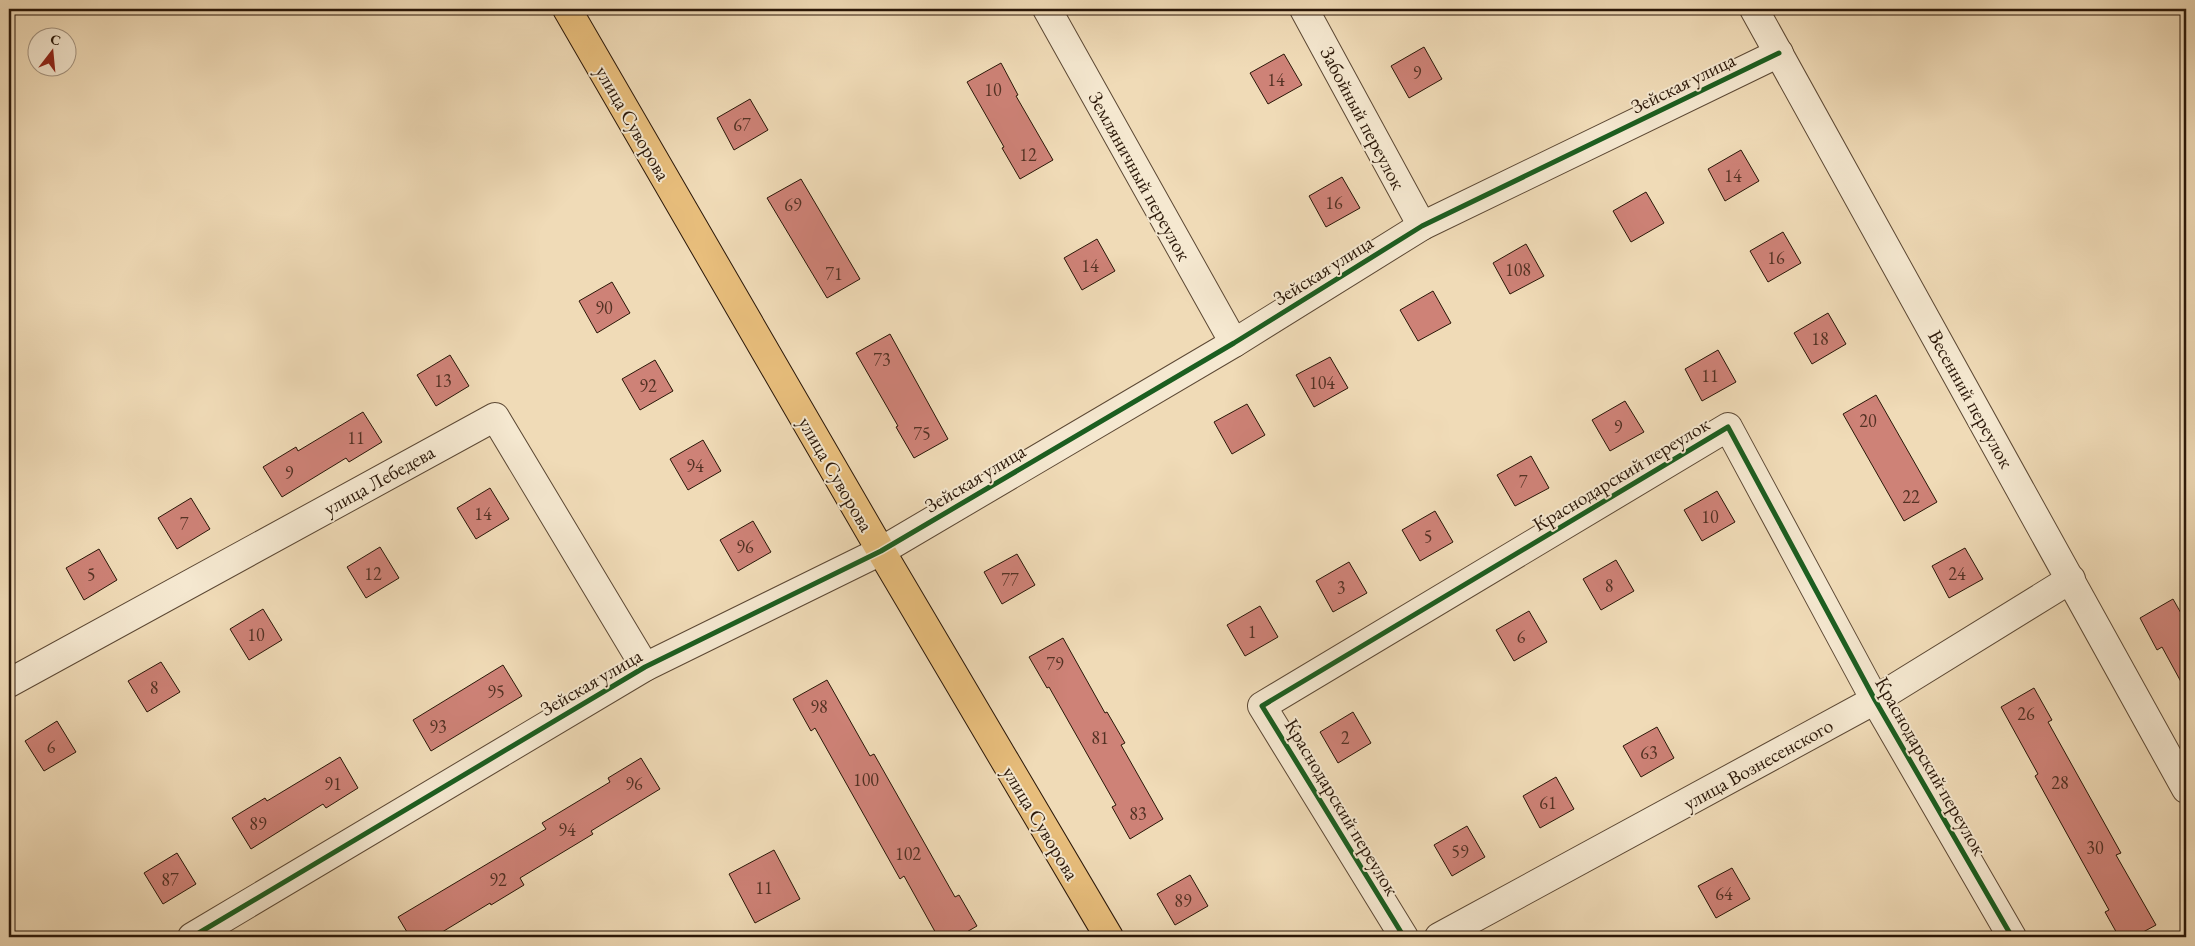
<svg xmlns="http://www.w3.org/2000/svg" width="2195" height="946" font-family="'EB Garamond',serif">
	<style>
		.building { fill: #ce8277; stroke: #2a1708 }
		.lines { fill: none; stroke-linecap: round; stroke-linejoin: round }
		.minor-casing { stroke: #5c4834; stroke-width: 30 }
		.major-casing { stroke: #2a1708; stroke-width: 30 }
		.minor { stroke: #f5e8d0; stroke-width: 28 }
		.major { stroke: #e8be7c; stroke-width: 28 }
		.cycleway-casing { stroke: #f5e8d0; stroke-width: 8 }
		.cycleway { stroke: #1b5e20; stroke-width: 5 }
		.labels { text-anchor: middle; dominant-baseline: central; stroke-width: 4; stroke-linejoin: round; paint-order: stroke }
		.number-label { font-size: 18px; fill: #533224 }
		.street-label { font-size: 20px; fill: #2a1708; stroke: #f5e8d0 }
	</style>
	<rect width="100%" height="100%" fill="#f0dbb7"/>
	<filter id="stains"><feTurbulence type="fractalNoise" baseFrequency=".004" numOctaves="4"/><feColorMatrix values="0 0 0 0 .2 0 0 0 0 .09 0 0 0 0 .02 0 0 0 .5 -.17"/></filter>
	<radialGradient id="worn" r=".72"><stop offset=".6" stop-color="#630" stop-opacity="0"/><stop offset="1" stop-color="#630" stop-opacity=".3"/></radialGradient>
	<g class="building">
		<path d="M 1424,47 L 1442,79 L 1409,98 L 1391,66 Z"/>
		<path d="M 1284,54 L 1302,85 L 1268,104 L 1250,73 Z"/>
		<path d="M 1001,63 L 1018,95 L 1016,96 L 1053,160 L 1020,179 L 1002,148 L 1004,147 L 967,82 Z"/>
		<path d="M 750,99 L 768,130 L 734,150 L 717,118 Z"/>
		<path d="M 1741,150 L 1759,181 L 1725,201 L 1708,169 Z"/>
		<path d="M 1342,177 L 1360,208 L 1326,227 L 1309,196 Z"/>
		<path d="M 801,179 L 860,279 L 827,298 L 767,198 Z"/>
		<path d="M 1646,192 L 1664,223 L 1631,242 L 1613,211 Z"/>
		<path d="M 1783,232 L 1801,263 L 1768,282 L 1750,251 Z"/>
		<path d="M 1097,239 L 1115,271 L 1082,290 L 1064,258 Z"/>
		<path d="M 1526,244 L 1544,276 L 1510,294 L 1493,263 Z"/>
		<path d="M 612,282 L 630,313 L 597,333 L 579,301 Z"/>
		<path d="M 1433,291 L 1451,323 L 1418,341 L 1400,310 Z"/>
		<path d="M 1828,313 L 1846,344 L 1812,364 L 1794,333 Z"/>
		<path d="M 890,334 L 948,439 L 914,458 L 896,427 L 898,426 L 856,353 Z"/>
		<path d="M 1718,350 L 1736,382 L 1702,401 L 1685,369 Z"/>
		<path d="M 450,355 L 469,386 L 436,406 L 417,375 Z"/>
		<path d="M 1330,357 L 1348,388 L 1314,407 L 1296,375 Z"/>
		<path d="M 655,360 L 673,391 L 640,410 L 622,379 Z"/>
		<path d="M 1876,395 L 1937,502 L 1904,521 L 1843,414 Z"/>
		<path d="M 1625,401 L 1644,432 L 1610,451 L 1592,420 Z"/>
		<path d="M 1247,404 L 1265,435 L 1232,454 L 1214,422 Z"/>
		<path d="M 363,412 L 382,442 L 349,462 L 346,458 L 282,497 L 263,467 L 296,447 L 298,451 Z"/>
		<path d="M 703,440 L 721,471 L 688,490 L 670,459 Z"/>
		<path d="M 1531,456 L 1549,488 L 1515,506 L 1497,475 Z"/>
		<path d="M 490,488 L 509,519 L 476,539 L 457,508 Z"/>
		<path d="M 1717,491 L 1735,522 L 1702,541 L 1684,510 Z"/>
		<path d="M 191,498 L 210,529 L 177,549 L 158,518 Z"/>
		<path d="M 1435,511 L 1453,542 L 1420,561 L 1402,530 Z"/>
		<path d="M 753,521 L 771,552 L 738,571 L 720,540 Z"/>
		<path d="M 380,547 L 399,578 L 366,598 L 347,567 Z"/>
		<path d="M 1965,548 L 1983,579 L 1949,598 L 1932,566 Z"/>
		<path d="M 99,549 L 117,580 L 84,600 L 66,568 Z"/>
		<path d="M 1017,554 L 1035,585 L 1002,604 L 984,572 Z"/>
		<path d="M 1616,560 L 1634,591 L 1601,610 L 1583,579 Z"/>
		<path d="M 1349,562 L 1367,593 L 1333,612 L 1316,581 Z"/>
		<path d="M 2173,599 L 2186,622 L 2186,691 L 2162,647 L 2157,650 L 2140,618 Z"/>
		<path d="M 1260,606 L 1278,637 L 1245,656 L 1227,625 Z"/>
		<path d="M 263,609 L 282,640 L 249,660 L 230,629 Z"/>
		<path d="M 1529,611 L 1547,642 L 1514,661 L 1496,630 Z"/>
		<path d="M 1063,638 L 1105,713 L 1107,712 L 1125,743 L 1121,745 L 1163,819 L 1130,839 L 1112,807 L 1116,805 L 1049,687 L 1047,688 L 1029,657 Z"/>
		<path d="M 161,662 L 180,692 L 147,712 L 128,681 Z"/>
		<path d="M 503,665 L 522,696 L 431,751 L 413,720 Z"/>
		<path d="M 827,680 L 870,756 L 874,754 L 955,897 L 959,895 L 977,926 L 958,937 L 938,937 L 904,876 L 900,879 L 815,728 L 811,731 L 793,699 Z"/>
		<path d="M 2034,688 L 2052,720 L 2048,722 L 2121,853 L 2116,855 L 2156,925 L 2134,937 L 2119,937 L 2105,912 L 2109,910 L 2035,776 L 2038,774 L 2001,707 Z"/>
		<path d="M 1353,712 L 1371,743 L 1338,763 L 1320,732 Z"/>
		<path d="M 57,721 L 76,752 L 44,771 L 25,741 Z"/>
		<path d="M 1657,727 L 1674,758 L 1641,777 L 1623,746 Z"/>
		<path d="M 340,757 L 358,788 L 326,808 L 323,804 L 251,849 L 232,818 L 265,798 L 267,801 Z"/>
		<path d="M 641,758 L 660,789 L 591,831 L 593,834 L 520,878 L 524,885 L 491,905 L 490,903 L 434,937 L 410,937 L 398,917 L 546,829 L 542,823 L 610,782 L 608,778 Z"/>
		<path d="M 1556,777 L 1574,809 L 1540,828 L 1523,796 Z"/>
		<path d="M 1467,826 L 1485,857 L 1452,876 L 1434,845 Z"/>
		<path d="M 774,850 L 800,899 L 755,923 L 729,874 Z"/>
		<path d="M 177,853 L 196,884 L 163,904 L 144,873 Z"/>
		<path d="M 1732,868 L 1750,899 L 1716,918 L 1698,886 Z"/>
		<path d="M 1190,875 L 1208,906 L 1175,925 L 1157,894 Z"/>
	</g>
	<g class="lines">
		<g class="minor-casing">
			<g id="minor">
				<path d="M 1047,9 L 1234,343"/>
				<path d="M 1304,9 L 1422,226"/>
				<path d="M 1754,9 L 2186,789"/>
				<path d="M 9,683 L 495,417 L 645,667"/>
				<path d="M 192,937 L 645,667 L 881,551 L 1234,343 L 1422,226 L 1779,53"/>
				<path d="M 1404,937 L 1262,706 L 1728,427 L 1875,700 L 2012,937"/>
				<path d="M 1439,937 L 1875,700 L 2071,579"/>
			</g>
		</g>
		<g class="major-casing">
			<path id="major" d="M 567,9 L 881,551 L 1109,937"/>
		</g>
		<use href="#minor" class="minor"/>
		<use href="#major" class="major"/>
		<g class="cycleway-casing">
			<g id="cycleway">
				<path d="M 192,937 L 645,667 L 881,551 L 1234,343 L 1422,226 L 1779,53"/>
				<path d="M 1404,937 L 1262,706 L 1728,427 L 1875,700 L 2012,937"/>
			</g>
		</g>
		<use href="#cycleway" class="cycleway"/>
	</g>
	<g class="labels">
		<g class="number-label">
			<text x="1417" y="72">9</text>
			<text x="1276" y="79">14</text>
			<text x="993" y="89">10</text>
			<text x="742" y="124">67</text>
			<text x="1028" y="154">12</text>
			<text x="1733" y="175">14</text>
			<text x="1334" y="202">16</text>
			<text x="793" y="204">69</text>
			<text x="1776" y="257">16</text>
			<text x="1090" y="265">14</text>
			<text x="1518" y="269">108</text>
			<text x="834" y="273">71</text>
			<text x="604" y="307">90</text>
			<text x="1820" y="338">18</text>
			<text x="882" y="359">73</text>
			<text x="1710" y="375">11</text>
			<text x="443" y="380">13</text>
			<text x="1322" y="382">104</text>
			<text x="648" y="385">92</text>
			<text x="1868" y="420">20</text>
			<text x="1618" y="426">9</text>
			<text x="922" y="433">75</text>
			<text x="356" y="437">11</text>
			<text x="695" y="465">94</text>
			<text x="289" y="472">9</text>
			<text x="1523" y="481">7</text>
			<text x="1911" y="496">22</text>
			<text x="483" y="513">14</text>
			<text x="1710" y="516">10</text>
			<text x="184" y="523">7</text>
			<text x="1428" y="536">5</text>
			<text x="745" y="546">96</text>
			<text x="373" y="573">12</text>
			<text x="1957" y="573">24</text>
			<text x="91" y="574">5</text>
			<text x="1010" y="579">77</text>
			<text x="1609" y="585">8</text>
			<text x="1341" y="587">3</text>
			<text x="1252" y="631">1</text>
			<text x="256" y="634">10</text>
			<text x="1521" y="636">6</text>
			<text x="1055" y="663">79</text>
			<text x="154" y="687">8</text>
			<text x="496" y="691">95</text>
			<text x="819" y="706">98</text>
			<text x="2026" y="713">26</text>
			<text x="438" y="726">93</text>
			<text x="1100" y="737">81</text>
			<text x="1345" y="737">2</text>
			<text x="51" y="746">6</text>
			<text x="1649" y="752">63</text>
			<text x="866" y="779">100</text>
			<text x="2060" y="782">28</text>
			<text x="333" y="783">91</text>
			<text x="634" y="783">96</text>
			<text x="1548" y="802">61</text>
			<text x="1138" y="813">83</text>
			<text x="258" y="823">89</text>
			<text x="567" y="829">94</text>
			<text x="2095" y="847">30</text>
			<text x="1460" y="851">59</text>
			<text x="908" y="853">102</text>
			<text x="170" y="879">87</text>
			<text x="498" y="879">92</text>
			<text x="764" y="887">11</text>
			<text x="1724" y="893">64</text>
			<text x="1183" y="900">89</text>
		</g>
		<g class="street-label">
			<text transform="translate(1683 83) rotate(-26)">Зейская улица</text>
			<text transform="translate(1363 118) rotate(62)">Забойный переулок</text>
			<text transform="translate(633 123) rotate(60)">улица Суворова</text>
			<text transform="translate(1140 176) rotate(61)">Земляничный переулок</text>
			<text transform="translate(1323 270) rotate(-32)">Зейская улица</text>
			<text transform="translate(1971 399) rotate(61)">Весенний переулок</text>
			<text transform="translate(836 474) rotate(60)">улица Суворова</text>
			<text transform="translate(1621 474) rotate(-31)">Краснодарский переулок</text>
			<text transform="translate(975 478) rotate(-31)">Зейская улица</text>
			<text transform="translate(379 480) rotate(-29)">улица Лебедева</text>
			<text transform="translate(591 682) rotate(-30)">Зейская улица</text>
			<text transform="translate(1758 764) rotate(-29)">улица Вознесенского</text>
			<text transform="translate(1931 766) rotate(60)">Краснодарский переулок</text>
			<text transform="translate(1342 807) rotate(59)">Краснодарский переулок</text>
			<text transform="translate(1041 823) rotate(59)">улица Суворова</text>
		</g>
	</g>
	<rect width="2195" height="946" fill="none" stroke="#f0dbb7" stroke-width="30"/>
	<rect x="10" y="10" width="2175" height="926" fill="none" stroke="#2a1708" stroke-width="2.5"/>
	<rect x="15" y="15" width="2165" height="916" fill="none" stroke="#2a1708"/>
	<g transform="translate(52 52) rotate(16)"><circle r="24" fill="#f5e8d0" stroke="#a49480"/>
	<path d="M0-4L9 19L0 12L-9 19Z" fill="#8f2418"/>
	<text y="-8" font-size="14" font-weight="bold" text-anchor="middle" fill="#2a1708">С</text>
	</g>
	<rect width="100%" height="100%" filter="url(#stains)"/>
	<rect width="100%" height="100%" fill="url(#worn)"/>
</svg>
